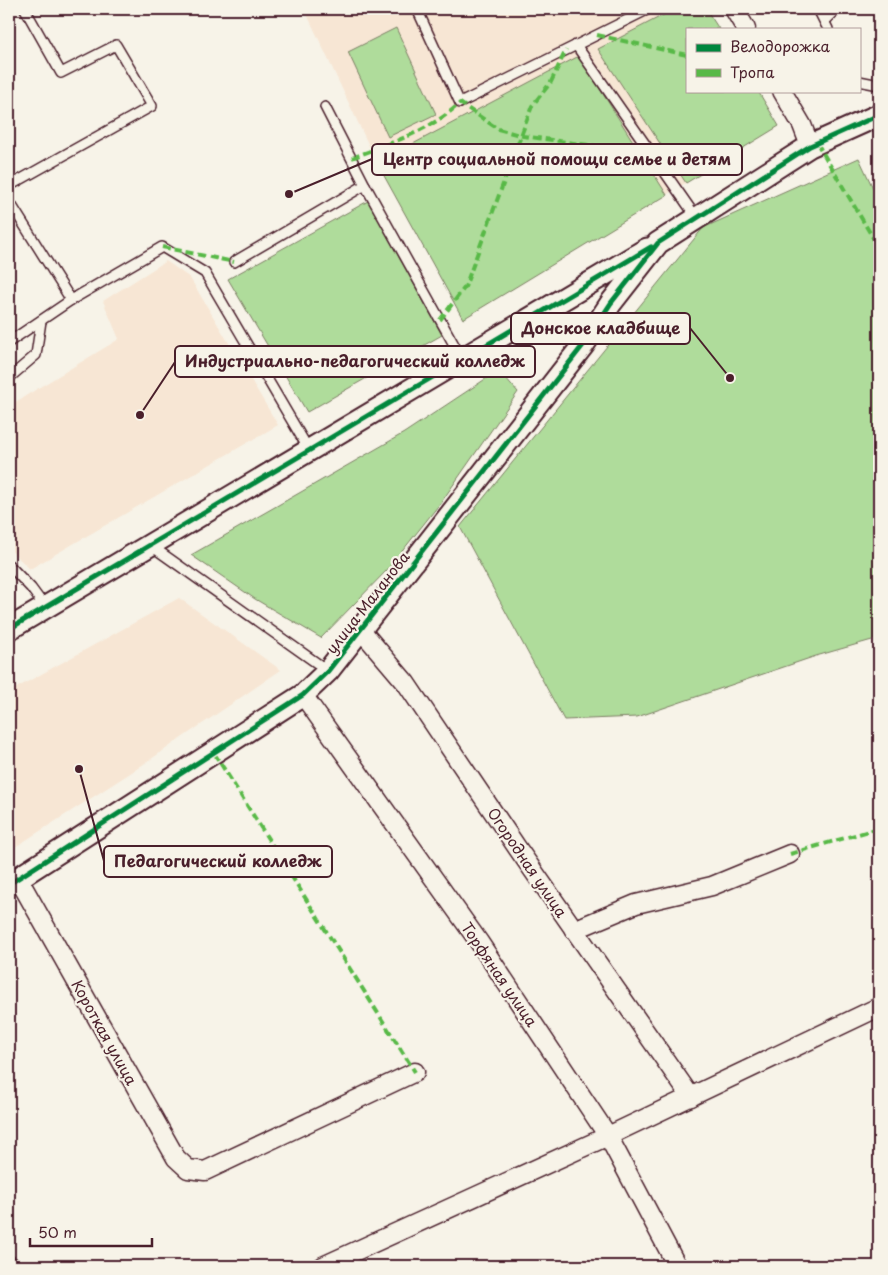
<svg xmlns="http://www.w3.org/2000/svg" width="888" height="1275" font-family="'Playpen Sans',sans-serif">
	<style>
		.built { fill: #f7e6d4 }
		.green { fill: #afdc9b; stroke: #7c7e63 }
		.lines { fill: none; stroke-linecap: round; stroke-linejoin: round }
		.service-casing { stroke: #4a1f2b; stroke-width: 12 }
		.minor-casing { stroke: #4a1f2b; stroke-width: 21 }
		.tertiary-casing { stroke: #4a1f2b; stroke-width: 25 }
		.service { stroke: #f7f3e8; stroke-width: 9 }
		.minor { stroke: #f7f3e8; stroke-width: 18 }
		.tertiary { stroke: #f7f3e8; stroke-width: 21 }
		.quiet { stroke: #58b947; stroke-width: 4; stroke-dasharray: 8 4; stroke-linecap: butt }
		.cycleway-casing { stroke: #f7f3e8; stroke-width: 8 }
		.cycleway { stroke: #00873e; stroke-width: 5 }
		.labels { text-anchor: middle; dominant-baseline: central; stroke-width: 4.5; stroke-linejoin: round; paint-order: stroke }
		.street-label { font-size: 15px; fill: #4a1f2b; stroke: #f7f3e8 }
		.leader { fill: none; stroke: #4a1f2b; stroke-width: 2 }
		.callout-dot { fill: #4a1f2b; stroke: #f7f3e8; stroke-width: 2 }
		.callout { fill: #f7f3e8; stroke: #4a1f2b; stroke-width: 2 }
		.callout-label { font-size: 16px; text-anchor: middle; font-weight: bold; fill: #4a1f2b }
	</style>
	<rect width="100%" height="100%" fill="#f7f3e8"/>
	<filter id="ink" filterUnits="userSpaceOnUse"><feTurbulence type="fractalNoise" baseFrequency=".02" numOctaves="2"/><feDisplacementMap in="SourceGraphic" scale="10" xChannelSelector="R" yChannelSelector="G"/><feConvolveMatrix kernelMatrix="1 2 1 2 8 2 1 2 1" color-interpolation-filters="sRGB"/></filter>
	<g filter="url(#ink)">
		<g class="built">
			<path d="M 307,9 L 706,9 L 719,29 L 687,29 L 687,91 L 758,91 L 779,126 L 463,319 L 377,163 L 305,10 Z"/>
			<path d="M 166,261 L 190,278 L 278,425 L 30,569 L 9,549 L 9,406 L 119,339 L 103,301 Z"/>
			<path d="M 179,598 L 281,670 L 135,770 L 9,851 L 9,692 Z"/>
		</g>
		<g class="green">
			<path d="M 675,9 L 706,9 L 719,29 L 687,29 L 687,91 L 758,91 L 779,126 L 686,183 L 598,49 Z"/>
			<path d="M 396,28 L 436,114 L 388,137 L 348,52 Z"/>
			<path d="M 579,56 L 667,195 L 463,319 L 377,163 Z"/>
			<path d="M 859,158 L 879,201 L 879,638 L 816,656 L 637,717 L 564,720 L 460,527 L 703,228 Z"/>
			<path d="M 368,201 L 442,335 L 307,412 L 228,279 Z"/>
			<path d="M 499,370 L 518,392 L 442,501 L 388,569 L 321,638 L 255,599 L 191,555 L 404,433 Z"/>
		</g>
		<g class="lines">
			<g class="service-casing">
				<g id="service">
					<path d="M 417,9 L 460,103 L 649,9"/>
					<path d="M 818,9 L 828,29"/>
					<path d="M 825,21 L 837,9"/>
					<path d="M 576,45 L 696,217"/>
					<path d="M 859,81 L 879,85"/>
					<path d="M 325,107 L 365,185 L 462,359"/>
					<path d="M 9,186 L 152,106 L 116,45 L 61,73 L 25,9"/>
					<path d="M 9,201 L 71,300 L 162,247 L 205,273 L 309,450"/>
					<path d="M 234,262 L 365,185"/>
					<path d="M 9,342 L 71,300"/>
					<path d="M 9,378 L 36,355 L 41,321"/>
					<path d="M 150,545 L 328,671"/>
					<path d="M 9,565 L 31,588 L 45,607"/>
				</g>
			</g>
			<g class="minor-casing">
				<g id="minor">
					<path d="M 734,9 L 746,29"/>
					<path d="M 782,91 L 802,125 L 810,146"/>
					<path d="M 361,630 L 406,683 L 518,849 L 691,1097"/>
					<path d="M 303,695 L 479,942 L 608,1136 L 677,1266"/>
					<path d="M 18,878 L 176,1158 L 188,1169 L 205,1171 L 415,1072"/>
					<path d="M 574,930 L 636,904 L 712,886 L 790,854"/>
					<path d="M 9,1265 L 10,1266"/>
					<path d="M 323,1266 L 608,1136 L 879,1007"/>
				</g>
			</g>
			<g class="tertiary-casing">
				<g id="tertiary">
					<path d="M 9,629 L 647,249"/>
					<path d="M 9,884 L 303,695 L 328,671 L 584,344 L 611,303 L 658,243 L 810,146 L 879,115"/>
				</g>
			</g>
			<use href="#service" class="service"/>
			<use href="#minor" class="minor"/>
			<use href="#tertiary" class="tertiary"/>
			<g class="quiet">
				<path d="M 597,35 L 687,55"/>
				<path d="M 817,143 L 879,248"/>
				<path d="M 352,158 C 390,143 431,131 460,103 L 498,129 L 523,136 L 653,154"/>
				<path d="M 162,247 L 234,262"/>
				<path d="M 440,320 L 465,287 L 532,106 L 551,82 L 566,50"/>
				<path d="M 214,753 L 415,1072"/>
				<path d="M 790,854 L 879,828"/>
			</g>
			<g class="cycleway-casing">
				<g id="cycleway">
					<path d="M 9,629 L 651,247"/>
					<path d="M 9,884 L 303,695 L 328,671 L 584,344 L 611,303 L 658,243 L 810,146 L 879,115"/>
				</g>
			</g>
			<use href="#cycleway" class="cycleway"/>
		</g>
	</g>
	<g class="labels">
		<g class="street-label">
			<text transform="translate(367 602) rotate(-52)">улица Маланова</text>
			<text transform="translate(528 862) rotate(56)">Огородная улица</text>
			<text transform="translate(500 974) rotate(56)">Торфяная улица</text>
			<text transform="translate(105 1032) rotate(61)">Короткая улица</text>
		</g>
	</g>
	<path class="leader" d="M289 194L372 159M730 378L690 328M140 415L175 362M79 769L104 861"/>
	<g class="callout-dot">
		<circle cx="289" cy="194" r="5"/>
		<circle cx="730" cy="378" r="5"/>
		<circle cx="140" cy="415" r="5"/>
		<circle cx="79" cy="769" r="5"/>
	</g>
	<g class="callout">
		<rect x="372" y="144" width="370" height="31" rx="5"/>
		<rect x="511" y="313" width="179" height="31" rx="5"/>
		<rect x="175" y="346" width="360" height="31" rx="5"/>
		<rect x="104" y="846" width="228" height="31" rx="5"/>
	</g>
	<g class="callout-label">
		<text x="557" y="165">Центр социальной помощи семье и детям</text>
		<text x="601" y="334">Донское кладбище</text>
		<text x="355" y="367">Индустриально-педагогический колледж</text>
		<text x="218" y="867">Педагогический колледж</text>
	</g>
	<rect width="888" height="1275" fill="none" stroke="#f7f3e8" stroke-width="30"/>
	<rect x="15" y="15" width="858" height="1245" fill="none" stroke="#4a1f2b" stroke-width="2" filter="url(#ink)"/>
	<rect x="686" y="28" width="175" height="65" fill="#f7f3e8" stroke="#b29e9c"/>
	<rect x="696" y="44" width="25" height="8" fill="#00873e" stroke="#b29e9c"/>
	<text x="730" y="52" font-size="15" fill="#4a1f2b">Велодорожка</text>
	<rect x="696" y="69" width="25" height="8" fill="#58b947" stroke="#b29e9c"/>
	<text x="730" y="78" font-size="15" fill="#4a1f2b">Тропа</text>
	<path d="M30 1238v8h122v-8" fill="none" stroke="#4a1f2b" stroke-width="2.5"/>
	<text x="38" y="1238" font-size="15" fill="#4a1f2b" stroke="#f7f3e8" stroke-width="4" paint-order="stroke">50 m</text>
</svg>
